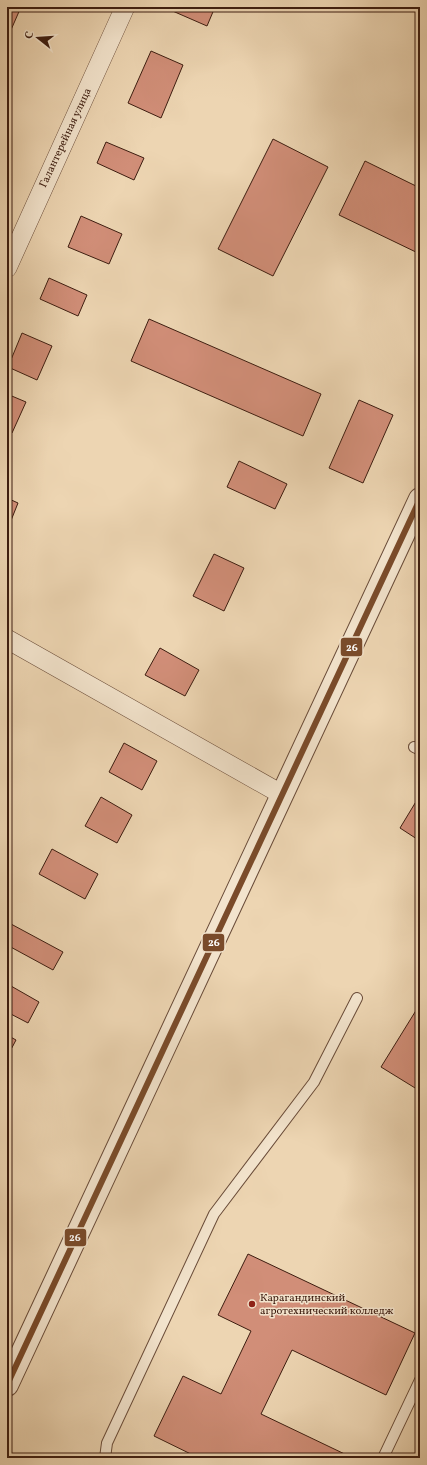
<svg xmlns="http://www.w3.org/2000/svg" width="427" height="1465" font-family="Vollkorn,serif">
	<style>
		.building { fill: #d18e78; stroke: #3d1d10 }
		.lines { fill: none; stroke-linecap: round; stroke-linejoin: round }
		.service-casing { stroke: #694b38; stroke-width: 12 }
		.minor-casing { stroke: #694b38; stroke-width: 20 }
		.tertiary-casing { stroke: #694b38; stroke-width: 24 }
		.service { stroke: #f3e4cd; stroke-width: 10 }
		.minor { stroke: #f3e4cd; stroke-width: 19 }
		.tertiary { stroke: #f3e4cd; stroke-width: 22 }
		.bus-1-casing { stroke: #f3e4cd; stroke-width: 9 }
		.bus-1 { stroke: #7a4b2a; stroke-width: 6 }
		.poi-dot { fill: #8f2418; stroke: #f3e4cd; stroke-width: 1.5 }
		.labels { text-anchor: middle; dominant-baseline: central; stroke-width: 3; stroke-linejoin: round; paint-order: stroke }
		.street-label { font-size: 11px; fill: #3d1d10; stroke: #f3e4cd }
		.poi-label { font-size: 11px; fill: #3d1d10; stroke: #f3e4cd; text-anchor: start }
		.line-badge { stroke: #f3e4cd; stroke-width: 1.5 }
		.badge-label { font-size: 11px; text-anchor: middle; font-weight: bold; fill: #fff }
	</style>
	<rect width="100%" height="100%" fill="#edd5b2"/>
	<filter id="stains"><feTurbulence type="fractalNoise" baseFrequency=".005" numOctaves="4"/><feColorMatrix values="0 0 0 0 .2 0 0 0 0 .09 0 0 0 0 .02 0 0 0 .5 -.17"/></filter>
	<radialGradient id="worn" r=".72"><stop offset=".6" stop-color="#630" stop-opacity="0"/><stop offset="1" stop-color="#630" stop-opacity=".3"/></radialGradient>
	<g class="building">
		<path d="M 7,7 L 21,7 L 7,39 Z"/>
		<path d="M 169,7 L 215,7 L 207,26 L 168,9 Z"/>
		<path d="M 151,51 L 183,65 L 161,118 L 128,103 Z"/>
		<path d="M 273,139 L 328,167 L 273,276 L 218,249 Z"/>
		<path d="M 106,142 L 144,158 L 134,180 L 97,163 Z"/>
		<path d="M 365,161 L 420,188 L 420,254 L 339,215 Z"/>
		<path d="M 81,216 L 122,234 L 109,264 L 68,247 Z"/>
		<path d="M 49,278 L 87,295 L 78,316 L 40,299 Z"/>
		<path d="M 149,319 L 321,394 L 303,436 L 131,361 Z"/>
		<path d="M 22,333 L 52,346 L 37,380 L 8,367 Z"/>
		<path d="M 7,394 L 26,402 L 12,433 L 7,431 Z"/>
		<path d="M 359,400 L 393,415 L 363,483 L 329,468 Z"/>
		<path d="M 239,461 L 287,484 L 275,509 L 227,487 Z"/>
		<path d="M 7,498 L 18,503 L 8,528 L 7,528 Z"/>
		<path d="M 214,554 L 244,568 L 224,611 L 193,596 Z"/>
		<path d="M 160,648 L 199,670 L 185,696 L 145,675 Z"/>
		<path d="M 124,743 L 157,761 L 142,790 L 109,772 Z"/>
		<path d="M 420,795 L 420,841 L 400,828 Z"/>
		<path d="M 101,797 L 132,815 L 117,843 L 85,826 Z"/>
		<path d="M 52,849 L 98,874 L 85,899 L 39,874 Z"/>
		<path d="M 11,924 L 63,952 L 53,970 L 7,945 L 7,932 Z"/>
		<path d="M 11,986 L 39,1002 L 28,1023 L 7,1012 L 7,993 Z"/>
		<path d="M 420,1004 L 420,1091 L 381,1067 Z"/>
		<path d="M 7,1035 L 16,1040 L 7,1057 Z"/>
		<path d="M 248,1254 L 415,1333 L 386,1395 L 292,1350 L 261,1414 L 353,1458 L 199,1458 L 154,1436 L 183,1376 L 221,1394 L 251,1331 L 218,1315 Z"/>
	</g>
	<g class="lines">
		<g class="service-casing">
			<g id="service">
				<path d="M 414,747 L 420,750"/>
				<path d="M 105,1458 L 107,1443 L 214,1214 L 314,1082 L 357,998"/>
				<path d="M 383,1458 L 420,1380"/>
			</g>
		</g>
		<g class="minor-casing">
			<g id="minor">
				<path d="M 7,268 L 125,7"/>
				<path d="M 7,639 L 283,795"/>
			</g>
		</g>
		<g class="tertiary-casing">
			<path id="tertiary" d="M 7,1385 C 143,1089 285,795 420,499"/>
		</g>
		<use href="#service" class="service"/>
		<use href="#minor" class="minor"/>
		<use href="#tertiary" class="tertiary"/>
		<g class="bus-1-casing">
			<path id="bus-1" d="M 7,1385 C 143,1089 285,795 420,499"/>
		</g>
		<use href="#bus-1" class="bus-1"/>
	</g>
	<circle class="poi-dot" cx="252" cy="1304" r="4"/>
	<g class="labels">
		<g class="street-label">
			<text transform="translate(66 138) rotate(-65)">Галантерейная улица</text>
		</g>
		<g class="poi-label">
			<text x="260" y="1298">Карагандинский<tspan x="260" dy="13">агротехнический колледж</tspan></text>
		</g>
	</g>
	<g class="line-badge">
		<rect x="340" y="637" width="23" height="20" rx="4" fill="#7a4b2a"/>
		<rect x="202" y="933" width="23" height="19" rx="4" fill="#7a4b2a"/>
		<rect x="64" y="1228" width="23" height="19" rx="4" fill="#7a4b2a"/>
	</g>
	<g class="badge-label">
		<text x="352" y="651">26</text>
		<text x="214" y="946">26</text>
		<text x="75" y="1241">26</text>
	</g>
	<rect width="427" height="1465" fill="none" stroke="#edd5b2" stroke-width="24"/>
	<rect x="8" y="8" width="411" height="1449" fill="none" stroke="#3d1d10" stroke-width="2"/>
	<rect x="12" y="12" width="403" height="1441" fill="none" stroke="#3d1d10"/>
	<g transform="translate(38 38) rotate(287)" stroke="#f3e4cd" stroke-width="3" paint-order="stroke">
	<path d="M0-3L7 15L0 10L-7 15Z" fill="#3d1d10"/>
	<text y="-6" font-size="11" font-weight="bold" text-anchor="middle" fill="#3d1d10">С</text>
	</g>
	<rect width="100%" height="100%" filter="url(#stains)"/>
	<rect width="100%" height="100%" fill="url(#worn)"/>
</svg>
